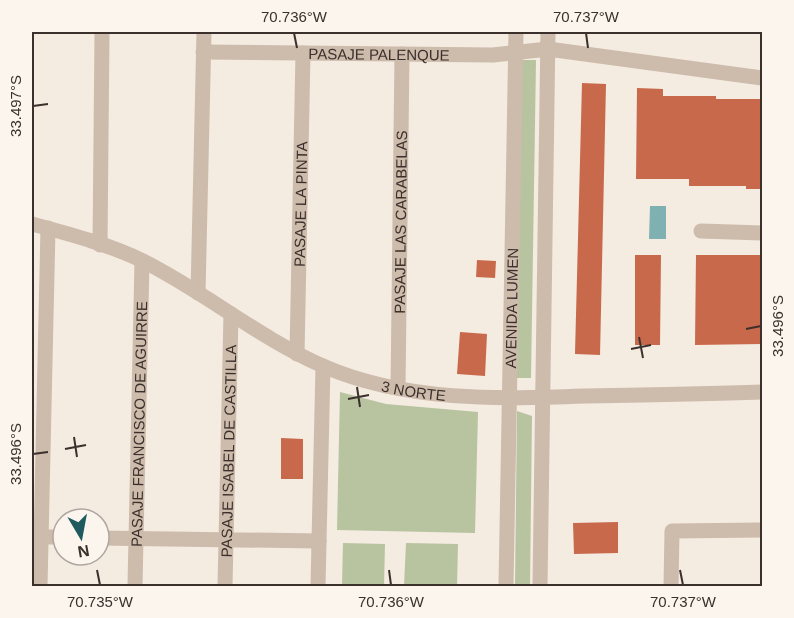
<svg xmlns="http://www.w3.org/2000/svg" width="794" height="618" font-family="Helvetica,sans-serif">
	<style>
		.green { fill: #b8c4a0 }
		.water { fill: #7fb0b2 }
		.building { fill: #c8694b }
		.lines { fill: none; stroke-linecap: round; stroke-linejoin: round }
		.minor { stroke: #cdbbac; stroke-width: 15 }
		.tertiary { stroke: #cdbbac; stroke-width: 15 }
		.ticks { fill: none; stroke: #3b302b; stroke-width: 2 }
		.labels { text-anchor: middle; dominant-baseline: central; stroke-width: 4.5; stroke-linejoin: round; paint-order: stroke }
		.street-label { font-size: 15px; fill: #3b302b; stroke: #fbf5ee }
		.neatline { fill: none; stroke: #3b302b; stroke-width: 2 }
		.ticks-label { font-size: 15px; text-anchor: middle; fill: #3b302b }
	</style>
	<rect width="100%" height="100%" fill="#f4ebe1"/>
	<g class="green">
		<path d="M 521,60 L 536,60 L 531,378 L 516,378 Z"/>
		<path d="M 340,392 L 386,404 L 478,412 L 475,533 L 337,530 Z"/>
		<path d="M 517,411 L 532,416 L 530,586 L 515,586 Z"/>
		<path d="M 343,543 L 385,544 L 384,586 L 342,586 Z"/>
		<path d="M 406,543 L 458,544 L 457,586 L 404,586 Z"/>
	</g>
	<path class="water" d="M 650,206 L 666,206 L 666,239 L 649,239 Z"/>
	<g class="building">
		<path d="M 582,83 L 606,84 L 600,355 L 575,354 Z"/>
		<path d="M 637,88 L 663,89 L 663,96 L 716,96 L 716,99 L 762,99 L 762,189 L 746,189 L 746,186 L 689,186 L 689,179 L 636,179 Z"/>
		<path d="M 635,255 L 661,255 L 660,345 L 635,345 Z"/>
		<path d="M 696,255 L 762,255 L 762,344 L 695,345 Z"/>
		<path d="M 477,260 L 496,261 L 495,278 L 476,277 Z"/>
		<path d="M 460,332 L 487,334 L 485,376 L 457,374 Z"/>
		<path d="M 281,438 L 303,439 L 303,479 L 281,479 Z"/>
		<path d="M 618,522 L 618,553 L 574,554 L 573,523 Z"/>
	</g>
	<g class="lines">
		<g class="minor">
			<path id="s1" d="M 203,52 L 493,55 L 548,49 L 762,78"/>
			<path d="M 701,231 L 762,233"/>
			<path d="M 100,245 L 102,32"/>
			<path d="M 198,293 L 204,32"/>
			<path id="s2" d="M 297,354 L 303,53"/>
			<path id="s3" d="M 398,388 L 402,54"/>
			<path d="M 33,537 L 63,537"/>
			<path d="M 99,538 L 319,541"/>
			<path d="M 40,586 L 48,228"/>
			<path id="s4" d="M 135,586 L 142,261"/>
			<path id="s5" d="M 225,586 L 231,314"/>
			<path d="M 318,586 L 323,366"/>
			<path d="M 671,586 L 672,531 L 762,530"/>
		</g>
		<g class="tertiary">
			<path id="s6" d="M 32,224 C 69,234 108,244 143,261 C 205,292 259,338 323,366 C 406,402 498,399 586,396 C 645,395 704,394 762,392"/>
			<path id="s7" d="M 506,586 L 516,32"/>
			<path d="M 540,586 L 548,32"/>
		</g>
	</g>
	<path class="ticks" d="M 294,33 L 297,48M 586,33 L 588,48M 33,106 L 48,104M 746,329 L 761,326M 639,337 L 643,358M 631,349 L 651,345M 357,387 L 360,407M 348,399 L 369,395M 74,437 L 77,457M 65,449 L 86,445M 33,454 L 48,452M 97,570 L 100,585M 389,570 L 391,585M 680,570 L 683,585"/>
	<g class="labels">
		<g class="street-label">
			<text stroke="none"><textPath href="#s1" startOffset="176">PASAJE PALENQUE</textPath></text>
			<text stroke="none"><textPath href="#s2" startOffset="150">PASAJE LA PINTA</textPath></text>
			<text stroke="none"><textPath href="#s3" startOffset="166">PASAJE LAS CARABELAS</textPath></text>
			<text stroke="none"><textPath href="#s7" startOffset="278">AVENIDA LUMEN</textPath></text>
			<text stroke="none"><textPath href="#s6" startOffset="420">3 NORTE</textPath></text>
			<text stroke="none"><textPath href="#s4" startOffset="162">PASAJE FRANCISCO DE AGUIRRE</textPath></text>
			<text stroke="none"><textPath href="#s5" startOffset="135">PASAJE ISABEL DE CASTILLA</textPath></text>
		</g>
	</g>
	<rect width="794" height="618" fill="none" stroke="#fbf5ee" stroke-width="66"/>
	<g transform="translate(81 537) rotate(170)"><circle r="28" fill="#fbf5ee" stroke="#aea6a0" stroke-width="1.5"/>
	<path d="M0-4.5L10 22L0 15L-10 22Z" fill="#1f5a5e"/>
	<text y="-9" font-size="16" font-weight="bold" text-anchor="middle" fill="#3b302b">N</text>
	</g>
	<rect x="33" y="33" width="728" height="552" class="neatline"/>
	<g class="ticks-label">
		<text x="294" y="22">70.736°W</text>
		<text x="586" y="22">70.737°W</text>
		<text transform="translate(16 106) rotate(-90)" y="5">33.497°S</text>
		<text transform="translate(778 326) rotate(-90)" y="5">33.496°S</text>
		<text transform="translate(16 454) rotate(-90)" y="5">33.496°S</text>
		<text x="100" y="607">70.735°W</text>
		<text x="391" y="607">70.736°W</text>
		<text x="683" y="607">70.737°W</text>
	</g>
</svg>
